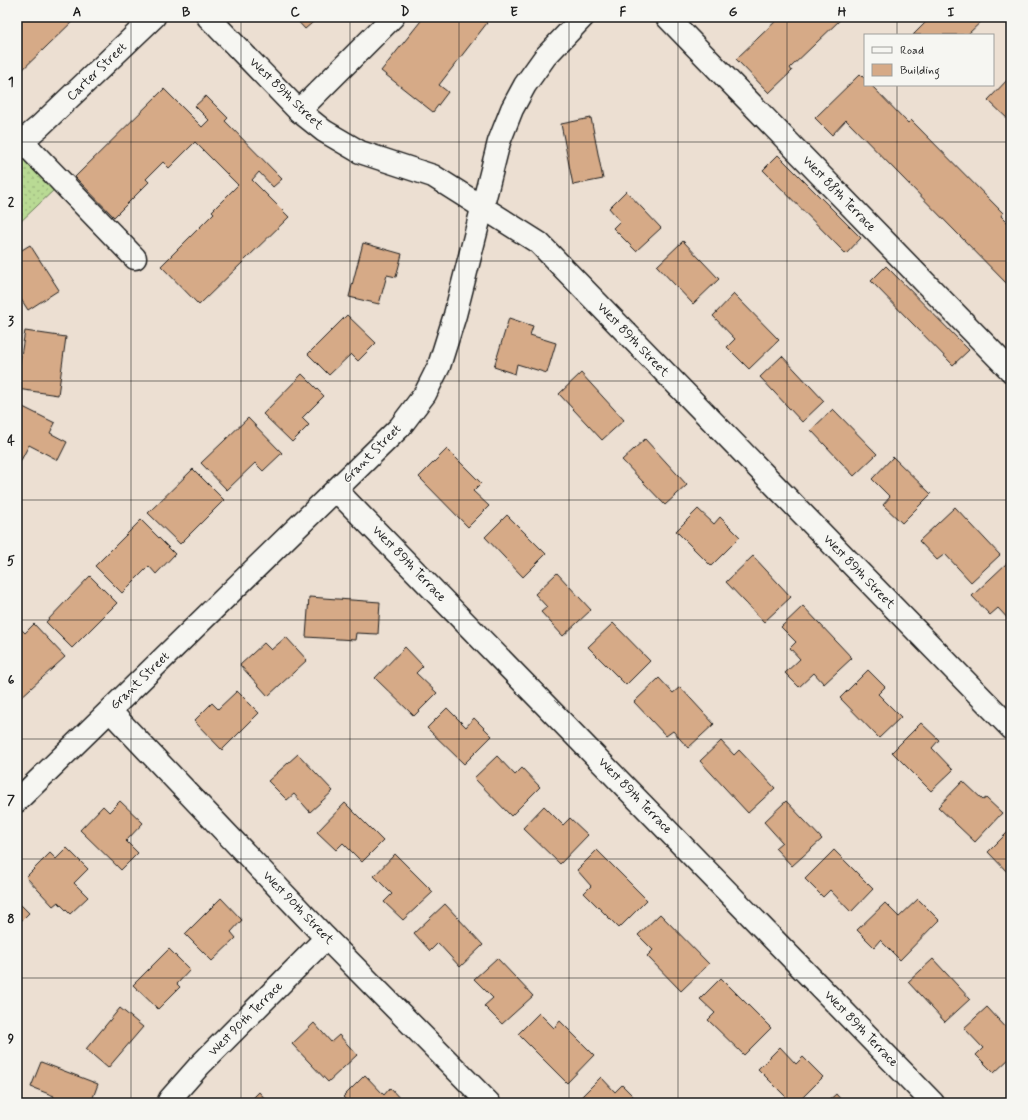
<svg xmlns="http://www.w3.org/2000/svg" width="1028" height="1120" font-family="Mynerve,sans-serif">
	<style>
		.park { fill: url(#park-dots); stroke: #6a7b58 }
		.building { fill: #d6aa87; stroke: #1c1c1c }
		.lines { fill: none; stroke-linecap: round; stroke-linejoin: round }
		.minor-casing { stroke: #1c1c1c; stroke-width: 25 }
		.minor { stroke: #f6f6f2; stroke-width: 22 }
		.grid { fill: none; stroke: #1c1c1c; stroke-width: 1; stroke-opacity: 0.55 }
		.labels { text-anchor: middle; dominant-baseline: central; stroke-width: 3; stroke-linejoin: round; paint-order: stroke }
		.street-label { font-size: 13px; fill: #1c1c1c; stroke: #f6f6f2 }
		.neatline { fill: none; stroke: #1c1c1c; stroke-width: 1.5 }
		.grid-label { font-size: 13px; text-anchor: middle; font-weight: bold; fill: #1c1c1c }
	</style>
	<defs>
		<pattern id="park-dots" width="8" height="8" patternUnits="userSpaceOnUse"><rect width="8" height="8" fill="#b9da94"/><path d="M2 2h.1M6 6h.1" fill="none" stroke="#9eba7f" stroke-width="1.8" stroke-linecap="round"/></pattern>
	</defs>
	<rect width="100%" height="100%" fill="#ecdfd2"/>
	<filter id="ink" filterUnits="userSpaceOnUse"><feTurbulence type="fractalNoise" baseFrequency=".025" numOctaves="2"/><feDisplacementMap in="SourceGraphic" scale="8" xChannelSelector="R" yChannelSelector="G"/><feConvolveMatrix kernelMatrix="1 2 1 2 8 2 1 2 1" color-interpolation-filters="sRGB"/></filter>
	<g filter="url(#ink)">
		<path class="park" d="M 17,148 L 56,188 L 17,225 Z"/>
		<g class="building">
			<path d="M 21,17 L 76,18 L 17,75 L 17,21 Z"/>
			<path d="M 294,17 L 319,17 L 305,29 Z"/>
			<path d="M 424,17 L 480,17 L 487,23 L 439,85 L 448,92 L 433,112 L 381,71 Z"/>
			<path d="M 780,17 L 838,17 L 840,20 L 790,68 L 792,71 L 769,93 L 736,59 Z"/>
			<path d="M 931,17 L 986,17 L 967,35 L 913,35 Z"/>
			<path d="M 860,74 L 865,79 L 865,85 L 871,85 L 908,123 L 911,120 L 1003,213 L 1001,216 L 1011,226 L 1011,288 L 846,120 L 832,135 L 815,118 Z"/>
			<path d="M 1011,76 L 1011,122 L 988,100 Z"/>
			<path d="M 164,89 L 202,127 L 209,120 L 195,106 L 206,96 L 228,118 L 225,121 L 282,179 L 273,187 L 259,172 L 252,180 L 289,217 L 199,305 L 161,266 L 214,213 L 212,211 L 238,185 L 195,142 L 169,168 L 163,162 L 146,179 L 149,182 L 114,217 L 75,177 Z"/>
			<path d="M 591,118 L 603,179 L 573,185 L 561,124 Z"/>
			<path d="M 778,155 L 861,238 L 846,254 L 763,170 Z"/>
			<path d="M 626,191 L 661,228 L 636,251 L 613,228 L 620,221 L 609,208 Z"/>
			<path d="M 683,241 L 719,279 L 693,304 L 657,266 Z"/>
			<path d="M 363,243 L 402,254 L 396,277 L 387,275 L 379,304 L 349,297 Z"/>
			<path d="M 30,245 L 59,290 L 28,310 L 17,293 L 17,253 Z"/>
			<path d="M 886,266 L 969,350 L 953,365 L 871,281 Z"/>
			<path d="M 734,294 L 779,340 L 749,369 L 727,347 L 735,339 L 713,316 Z"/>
			<path d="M 347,315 L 376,343 L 358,361 L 351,354 L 329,375 L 308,354 Z"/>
			<path d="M 509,318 L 533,326 L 530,335 L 556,343 L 547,373 L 517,364 L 515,374 L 494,367 Z"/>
			<path d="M 25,331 L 66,337 L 58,395 L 17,389 L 17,380 Z"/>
			<path d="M 782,356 L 824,401 L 802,422 L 760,377 Z"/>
			<path d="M 581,373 L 624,420 L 602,440 L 559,394 Z"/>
			<path d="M 302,374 L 324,396 L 302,418 L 309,425 L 292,442 L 263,414 Z"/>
			<path d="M 17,404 L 55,423 L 50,433 L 67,442 L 58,460 L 29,445 L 17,468 Z"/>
			<path d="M 833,409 L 877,454 L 854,476 L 811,430 Z"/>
			<path d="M 248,418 L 282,453 L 263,471 L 255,463 L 227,490 L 201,463 Z"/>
			<path d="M 645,439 L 687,485 L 665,505 L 622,460 Z"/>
			<path d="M 447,449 L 481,483 L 473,491 L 489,506 L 468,527 L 419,477 Z"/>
			<path d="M 893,457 L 931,494 L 902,523 L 883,505 L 890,497 L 872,479 Z"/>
			<path d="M 193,469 L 224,500 L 180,544 L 148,513 Z"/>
			<path d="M 955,507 L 1000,555 L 971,582 L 945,554 L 937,560 L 919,541 Z"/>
			<path d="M 698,509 L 714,524 L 720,517 L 740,537 L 711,566 L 676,531 Z"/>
			<path d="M 507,515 L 546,554 L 523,577 L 485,537 Z"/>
			<path d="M 141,520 L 175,554 L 156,574 L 149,566 L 122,593 L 95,566 Z"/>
			<path d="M 753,556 L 791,597 L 764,622 L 726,582 Z"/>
			<path d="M 1008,562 L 1011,565 L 1011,622 L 998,608 L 990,615 L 972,596 Z"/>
			<path d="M 557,573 L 591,610 L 563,636 L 541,612 L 547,607 L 535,594 Z"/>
			<path d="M 90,576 L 117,603 L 72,648 L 46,622 Z"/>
			<path d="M 309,597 L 380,602 L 378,634 L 356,633 L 355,640 L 306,637 Z"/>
			<path d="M 803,606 L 852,658 L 824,684 L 814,673 L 799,687 L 785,673 L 800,659 L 790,648 L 796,642 L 781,627 Z"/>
			<path d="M 613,623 L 650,661 L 626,685 L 588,647 Z"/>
			<path d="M 34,624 L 65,657 L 19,699 L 17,697 L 17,627 L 18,626 L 25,633 Z"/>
			<path d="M 286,637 L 307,660 L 268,696 L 240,665 L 264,643 L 271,650 Z"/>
			<path d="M 405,647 L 423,666 L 416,673 L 437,693 L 414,716 L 375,678 Z"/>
			<path d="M 868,670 L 885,687 L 878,694 L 901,717 L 879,738 L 840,698 Z"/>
			<path d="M 659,678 L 673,693 L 680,687 L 714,724 L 688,748 L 673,731 L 666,736 L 634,702 Z"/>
			<path d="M 237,691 L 259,713 L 222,750 L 194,721 L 212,703 L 218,709 Z"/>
			<path d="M 447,708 L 466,727 L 474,718 L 492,736 L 464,764 L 427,728 Z"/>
			<path d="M 921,723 L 939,740 L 932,748 L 953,770 L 931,791 L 892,752 Z"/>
			<path d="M 721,741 L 734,755 L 739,750 L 775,788 L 748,813 L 700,761 Z"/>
			<path d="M 298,754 L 333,791 L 310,812 L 294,794 L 287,800 L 268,781 Z"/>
			<path d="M 497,756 L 515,775 L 522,768 L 540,787 L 511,816 L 474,778 Z"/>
			<path d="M 963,781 L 983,800 L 986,798 L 1002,813 L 975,842 L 938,807 Z"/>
			<path d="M 120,801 L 143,823 L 126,841 L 138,853 L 121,870 L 80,830 L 103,806 L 109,812 Z"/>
			<path d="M 786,801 L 822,839 L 792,866 L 775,848 L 782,842 L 764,822 Z"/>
			<path d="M 345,803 L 383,841 L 362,862 L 343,843 L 336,850 L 317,832 Z"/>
			<path d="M 544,806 L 563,825 L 570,818 L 588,835 L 560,864 L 523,828 Z"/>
			<path d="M 1010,830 L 1011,831 L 1011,876 L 988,852 Z"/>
			<path d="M 67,848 L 88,869 L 74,883 L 88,897 L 70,914 L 58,902 L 53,906 L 26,877 L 50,853 L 56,859 Z"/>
			<path d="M 597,850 L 647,900 L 619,928 L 584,893 L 591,886 L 577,870 Z"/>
			<path d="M 834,850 L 873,889 L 851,912 L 830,890 L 823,897 L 805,879 Z"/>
			<path d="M 395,854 L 433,892 L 403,920 L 384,902 L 392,894 L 374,876 Z"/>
			<path d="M 221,898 L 242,920 L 231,932 L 236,938 L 212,961 L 185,934 Z"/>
			<path d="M 918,899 L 939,920 L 900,960 L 880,940 L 874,947 L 857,930 L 885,903 L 899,917 Z"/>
			<path d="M 17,901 L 29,913 L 17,925 Z"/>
			<path d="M 445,904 L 483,945 L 460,967 L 438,943 L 430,951 L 414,933 Z"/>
			<path d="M 660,914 L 709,964 L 681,991 L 647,956 L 653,950 L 638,935 Z"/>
			<path d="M 169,949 L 190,970 L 177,984 L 180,987 L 158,1009 L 133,985 Z"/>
			<path d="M 497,958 L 533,996 L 502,1024 L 484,1006 L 493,998 L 474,979 Z"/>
			<path d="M 933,959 L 970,999 L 945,1022 L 908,982 Z"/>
			<path d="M 721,978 L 771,1028 L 744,1055 L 708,1020 L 715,1013 L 700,999 Z"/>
			<path d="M 987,1007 L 1011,1033 L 1011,1057 L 994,1073 L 976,1055 L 983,1048 L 964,1028 Z"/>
			<path d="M 120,1008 L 143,1027 L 108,1068 L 86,1049 Z"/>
			<path d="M 539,1013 L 554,1028 L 560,1021 L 594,1055 L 567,1083 L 518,1034 Z"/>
			<path d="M 314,1023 L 331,1042 L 339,1035 L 357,1055 L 328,1082 L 292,1044 Z"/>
			<path d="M 780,1047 L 796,1064 L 803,1057 L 823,1077 L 797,1103 L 792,1103 L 758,1069 Z"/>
			<path d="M 41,1062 L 98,1084 L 91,1103 L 51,1103 L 54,1096 L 31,1087 Z"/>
			<path d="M 365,1075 L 384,1095 L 390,1088 L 404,1103 L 349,1103 L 343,1097 Z"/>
			<path d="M 601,1077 L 615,1092 L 622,1085 L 640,1103 L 585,1103 L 580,1098 Z"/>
			<path d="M 259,1092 L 269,1103 L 248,1103 Z"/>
			<path d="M 836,1094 L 844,1103 L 826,1103 Z"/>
		</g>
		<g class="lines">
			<g class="minor-casing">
				<g id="minor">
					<path d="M 208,17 L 299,111 L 324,131 L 360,152 L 433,176 L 539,243 L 1011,728"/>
					<path d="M 667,17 L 1011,371"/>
					<path d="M 299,111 L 393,17"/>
					<path d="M 135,258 L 22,141 L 40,126 L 154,17"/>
					<path d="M 336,490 L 933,1103"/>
					<path d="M 110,711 L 326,938 L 489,1103"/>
					<path d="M 17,801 L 400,427 L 425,394 L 439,366 L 455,315 L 499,142 L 512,109 L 525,85 L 545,57 L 583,17"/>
					<path d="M 168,1103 L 170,1099 L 200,1065 L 326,938"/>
				</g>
			</g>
			<use href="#minor" class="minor"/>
		</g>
	</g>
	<path class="grid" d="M 131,17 L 131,1103M 241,17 L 241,1103M 350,17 L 350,1103M 459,17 L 459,1103M 569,17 L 569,1103M 678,17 L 678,1103M 787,17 L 787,1103M 897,17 L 897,35M 897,85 L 897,1103M 17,142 L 1011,142M 17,261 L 1011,261M 17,381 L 1011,381M 17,500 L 1011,500M 17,620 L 1011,620M 17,739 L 1011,739M 17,859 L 1011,859M 17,978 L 1011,978"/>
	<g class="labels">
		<g class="street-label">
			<text transform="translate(97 72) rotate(-44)">Carter Street</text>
			<text transform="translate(286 94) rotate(44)">West 89th Street</text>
			<text transform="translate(839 194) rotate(46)">West 88th Terrace</text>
			<text transform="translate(633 340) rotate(46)">West 89th Street</text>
			<text transform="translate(372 454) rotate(-45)">Grant Street</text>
			<text transform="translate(409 564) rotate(46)">West 89th Terrace</text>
			<text transform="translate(859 572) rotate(46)">West 89th Street</text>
			<text transform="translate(140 681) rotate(-44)">Grant Street</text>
			<text transform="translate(635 796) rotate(46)">West 89th Terrace</text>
			<text transform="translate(298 908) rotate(46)">West 90th Street</text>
			<text transform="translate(246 1019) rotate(-45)">West 90th Terrace</text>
			<text transform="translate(861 1029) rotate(46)">West 89th Terrace</text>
		</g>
	</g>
	<rect width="1028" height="1120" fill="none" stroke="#f6f6f2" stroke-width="44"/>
	<rect x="864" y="34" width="130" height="52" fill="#f6f6f2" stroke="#9f9f9c"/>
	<rect x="872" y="47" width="20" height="6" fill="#f6f6f2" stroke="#9f9f9c"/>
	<text x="900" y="54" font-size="12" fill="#1c1c1c">Road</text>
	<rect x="872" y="64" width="20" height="12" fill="#d6aa87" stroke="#9f9f9c"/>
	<text x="900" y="74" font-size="12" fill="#1c1c1c">Building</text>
	<rect x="22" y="22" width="984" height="1076" class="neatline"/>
	<g class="grid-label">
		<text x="77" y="16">A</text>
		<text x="186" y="16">B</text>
		<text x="295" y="16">C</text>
		<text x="405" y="16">D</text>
		<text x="514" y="16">E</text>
		<text x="623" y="16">F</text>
		<text x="733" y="16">G</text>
		<text x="842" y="16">H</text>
		<text x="951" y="16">I</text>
		<text x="11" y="86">1</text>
		<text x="11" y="206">2</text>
		<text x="11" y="325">3</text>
		<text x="11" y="445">4</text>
		<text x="11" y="565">5</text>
		<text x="11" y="684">6</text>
		<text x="11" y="804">7</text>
		<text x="11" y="923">8</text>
		<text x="11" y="1043">9</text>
	</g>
</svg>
